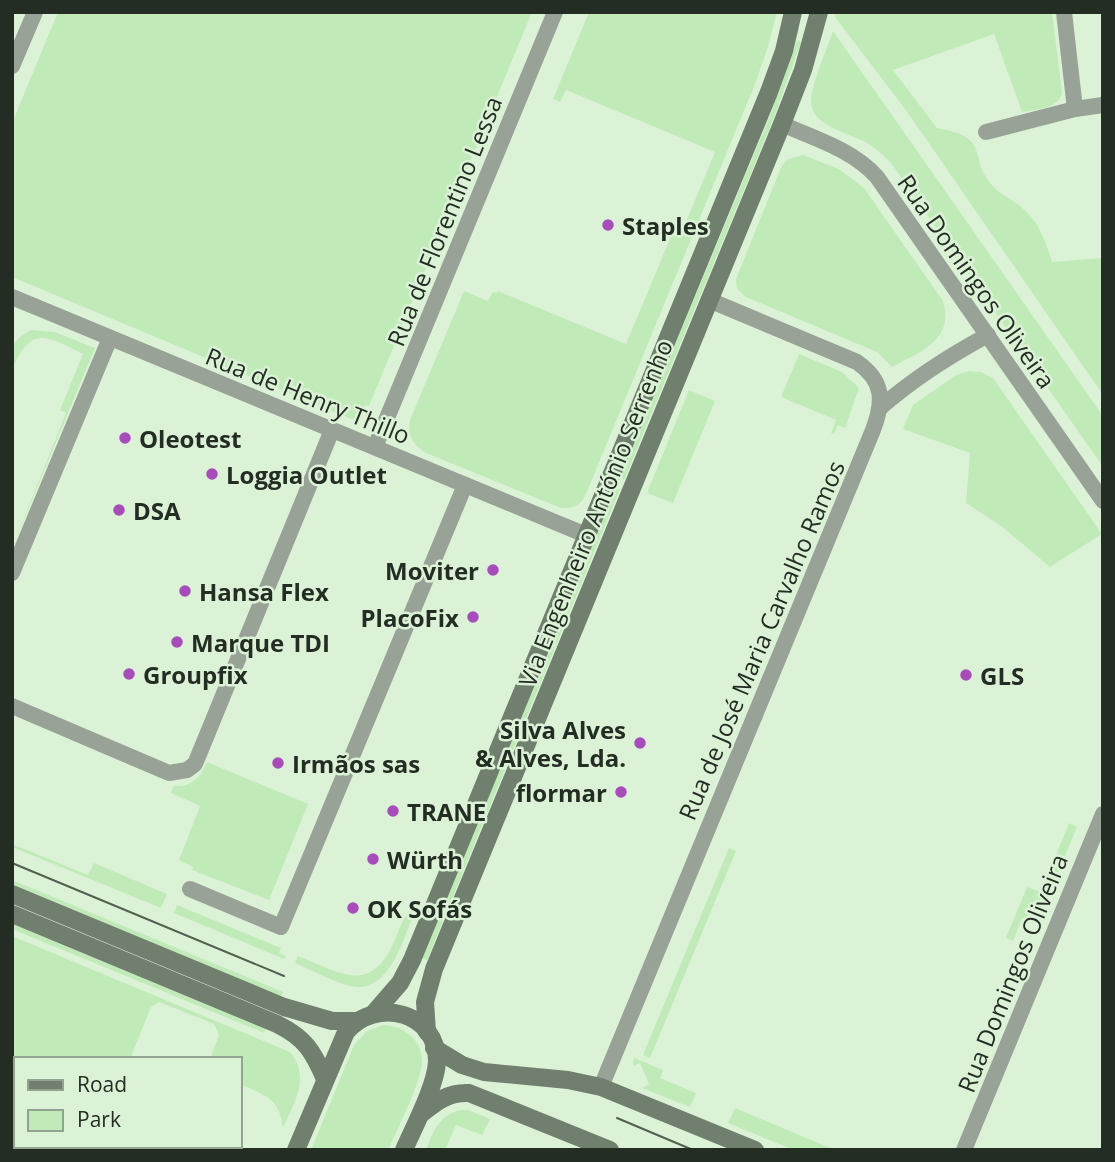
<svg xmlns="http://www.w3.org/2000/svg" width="1115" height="1162" font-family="'Open Sans',sans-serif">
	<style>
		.green { fill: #c0ebb8 }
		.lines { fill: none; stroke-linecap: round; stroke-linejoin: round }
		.street { stroke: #99a297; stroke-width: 16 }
		.secondary { stroke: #717f6f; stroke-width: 18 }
		.tram { stroke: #535f51; stroke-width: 2 }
		.poi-dot { fill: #a64db9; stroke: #dcf2d7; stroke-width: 2.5 }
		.labels { text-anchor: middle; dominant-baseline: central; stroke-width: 5; stroke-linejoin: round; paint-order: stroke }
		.street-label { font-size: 24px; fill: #242d23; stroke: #dcf2d7 }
		.poi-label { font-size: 24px; font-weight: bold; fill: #242d23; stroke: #dcf2d7; text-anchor: start }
	</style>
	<rect width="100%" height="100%" fill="#dcf2d7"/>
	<g class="green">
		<path d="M 58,12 L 532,12 L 369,406 L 365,405 C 362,412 359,421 349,418 L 12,277 L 12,123 Z"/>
		<path d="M 589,12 L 777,12 L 767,50 L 755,84 L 586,494 C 581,505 573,509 561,508 L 426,453 C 413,445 407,436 410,420 L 464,291 L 488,301 L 493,292 L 497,293 L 498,291 L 626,344 L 672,234 L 680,236 L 715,152 L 566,90 L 560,102 L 553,99 Z"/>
		<path d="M 836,12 L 1052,12 L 1062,92 C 1060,109 1037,109 1022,112 L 994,34 L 893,70 L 937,128 C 994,138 966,157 993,186 C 1000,194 1011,199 1020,206 C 1039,221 1045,240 1052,262 L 1103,258 L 1103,395 L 908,113 L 835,17 Z"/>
		<path d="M 833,31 L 1103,416 L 1103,467 L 891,163 C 883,155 875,147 865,142 C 847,132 810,126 811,100 C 812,82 827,49 833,31 Z"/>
		<path d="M 797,40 L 801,42 L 773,120 L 624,480 L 620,478 L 769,118 Z"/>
		<path d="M 803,155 L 839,169 L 864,188 L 943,301 C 955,340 920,352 892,367 L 877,352 L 746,297 L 737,289 L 736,279 L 782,165 L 788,159 Z"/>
		<path d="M 31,330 L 55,332 L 95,348 L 12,548 L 66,413 L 60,410 L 83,354 C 45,335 31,325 12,370 C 12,349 10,341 31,330 Z"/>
		<path d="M 799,354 L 842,372 L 859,388 L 845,428 L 838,425 L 834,434 L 831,433 L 836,420 L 781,397 Z"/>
		<path d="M 968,371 L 981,372 L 993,378 L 1102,534 L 1050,567 L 1001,526 L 966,503 L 970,453 L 903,429 L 913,405 L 956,375 Z"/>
		<path d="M 689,390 L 715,401 L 673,503 L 647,493 Z"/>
		<path d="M 616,488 L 620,489 L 427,960 L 422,958 Z"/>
		<path d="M 207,762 L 308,804 L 269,900 L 192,870 L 193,867 L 179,860 L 200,806 L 171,793 L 174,786 C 192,787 200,778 207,762 Z"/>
		<path d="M 1069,823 L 1077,827 L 1037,924 L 1022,918 L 1013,941 L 1006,938 L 1027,887 L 1041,892 Z"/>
		<path d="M 12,844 L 88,875 L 94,863 L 167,894 L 161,908 L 12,847 Z"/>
		<path d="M 729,848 L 736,851 L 650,1058 L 643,1055 Z"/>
		<path d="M 12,880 L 283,992 L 281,996 L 12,884 Z"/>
		<path d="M 177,905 L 281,948 L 279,953 L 286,956 L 284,959 L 174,913 Z"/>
		<path d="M 417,906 C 405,933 391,996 350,986 C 332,981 313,971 295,963 L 298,956 C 344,974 372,996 396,937 C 402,923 404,914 417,906 Z"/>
		<path d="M 12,924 L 265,1029 L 264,1033 L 12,929 Z"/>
		<path d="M 12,936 L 290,1052 C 311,1077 294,1103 283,1128 C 279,1097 266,1096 240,1084 L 240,1059 L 210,1059 L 219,1035 L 214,1024 L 159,1002 L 151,1007 L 130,1059 L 16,1059 L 16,1146 L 101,1146 L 101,1150 L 12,1150 Z"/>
		<path d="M 384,1025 C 405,1026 423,1041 422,1063 C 421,1082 397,1130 388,1150 L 311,1150 L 354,1045 L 367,1031 Z"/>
		<path d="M 634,1058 L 663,1070 L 660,1078 L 696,1093 L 690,1107 L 642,1088 L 649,1084 L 640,1063 L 633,1066 Z"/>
		<path d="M 735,1108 L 835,1150 L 794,1150 L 728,1123 Z"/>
		<path d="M 461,1110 L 468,1110 L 490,1119 L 482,1135 L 456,1125 L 445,1150 L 426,1150 C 434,1130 439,1115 461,1110 Z"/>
	</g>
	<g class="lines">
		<g class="street">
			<path d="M 1064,12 L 1075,109"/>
			<path d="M 12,66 L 35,12"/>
			<path d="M 782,124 C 815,139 852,149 877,177 L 1103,501"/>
			<path d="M 986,132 L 1075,109 L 1103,105"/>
			<path d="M 12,297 L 586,535"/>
			<path d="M 880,408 C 913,379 949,356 988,335"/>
			<path d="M 375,447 L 555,12"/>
			<path d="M 12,573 L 110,338"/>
			<path d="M 12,706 L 169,773 L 187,770 L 195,764 L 332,430"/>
			<path d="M 190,889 L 281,927 L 465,485"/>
			<path d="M 601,1087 L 873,430 C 884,401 884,381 857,362 L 709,300"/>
			<path d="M 964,1150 L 1103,814"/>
		</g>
		<g class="secondary">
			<path d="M 12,894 L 284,1007 L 332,1021 L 357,1021"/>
			<path d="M 12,914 L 277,1024 C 305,1038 313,1051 325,1079"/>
			<path d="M 374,1013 L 400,983 L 412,960 L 769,92 L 784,51 L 793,12"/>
			<path d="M 427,1032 L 425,1002 L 434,969 L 782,124 L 803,70 L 819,12"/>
			<path d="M 434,1048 L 462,1065 L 484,1072 L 568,1080 L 601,1087 L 755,1150"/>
			<path d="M 421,1114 C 436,1102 448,1092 469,1093 L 610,1150"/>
			<path d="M 296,1150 L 346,1032 C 376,996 438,1012 437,1062 C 436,1085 414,1127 404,1150"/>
		</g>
		<g class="tram">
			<path d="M 12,863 L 284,976"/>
			<path d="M 617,1118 L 693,1150"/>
		</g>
	</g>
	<g class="poi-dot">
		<circle cx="608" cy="225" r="7"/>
		<circle cx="125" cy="438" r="7"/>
		<circle cx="212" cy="474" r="7"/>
		<circle cx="119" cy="510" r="7"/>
		<circle cx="493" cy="570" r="7"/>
		<circle cx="185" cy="591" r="7"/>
		<circle cx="473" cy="617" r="7"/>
		<circle cx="177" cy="642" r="7"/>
		<circle cx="129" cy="674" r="7"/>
		<circle cx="966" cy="675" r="7"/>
		<circle cx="640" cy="743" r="7"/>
		<circle cx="278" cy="763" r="7"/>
		<circle cx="621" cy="792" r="7"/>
		<circle cx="393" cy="811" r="7"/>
		<circle cx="373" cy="859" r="7"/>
		<circle cx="353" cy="908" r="7"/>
	</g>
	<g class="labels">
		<g class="street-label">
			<text transform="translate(444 221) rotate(-68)">Rua de Florentino Lessa</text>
			<text transform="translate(977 281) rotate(55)">Rua Domingos Oliveira</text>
			<text transform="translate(308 395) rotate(22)">Rua de Henry Thillo</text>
			<text transform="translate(595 513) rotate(-68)">Via Engenheiro António Serrenho</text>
			<text transform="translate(761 640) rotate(-67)">Rua de José Maria Carvalho Ramos</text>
			<text transform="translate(1012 973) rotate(-68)">Rua Domingos Oliveira</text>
		</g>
		<g class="poi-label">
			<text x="622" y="225">Staples</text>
			<text x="139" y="438">Oleotest</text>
			<text x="226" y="474">Loggia Outlet</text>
			<text x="133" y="510">DSA</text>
			<text x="479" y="570" text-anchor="end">Moviter</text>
			<text x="199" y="591">Hansa Flex</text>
			<text x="459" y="617" text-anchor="end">PlacoFix</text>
			<text x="191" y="642">Marque TDI</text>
			<text x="143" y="674">Groupfix</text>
			<text x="980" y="675">GLS</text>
			<text x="626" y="729" text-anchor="end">Silva Alves<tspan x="626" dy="28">&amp; Alves, Lda.</tspan></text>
			<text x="292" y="763">Irmãos sas</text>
			<text x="607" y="792" text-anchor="end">flormar</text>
			<text x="407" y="811">TRANE</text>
			<text x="387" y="859">Würth</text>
			<text x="367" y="908">OK Sofás</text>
		</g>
	</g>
	<rect width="1115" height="1162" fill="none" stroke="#242d23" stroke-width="28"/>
	<rect x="14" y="1057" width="228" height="91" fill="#dcf2d7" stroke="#92a38f" stroke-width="2"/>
	<rect x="28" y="1080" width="35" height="10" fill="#717f6f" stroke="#92a38f" stroke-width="2"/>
	<text x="77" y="1092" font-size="21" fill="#242d23">Road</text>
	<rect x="28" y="1110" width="35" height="21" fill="#c0ebb8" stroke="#92a38f" stroke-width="2"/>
	<text x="77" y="1127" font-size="21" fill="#242d23">Park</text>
</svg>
